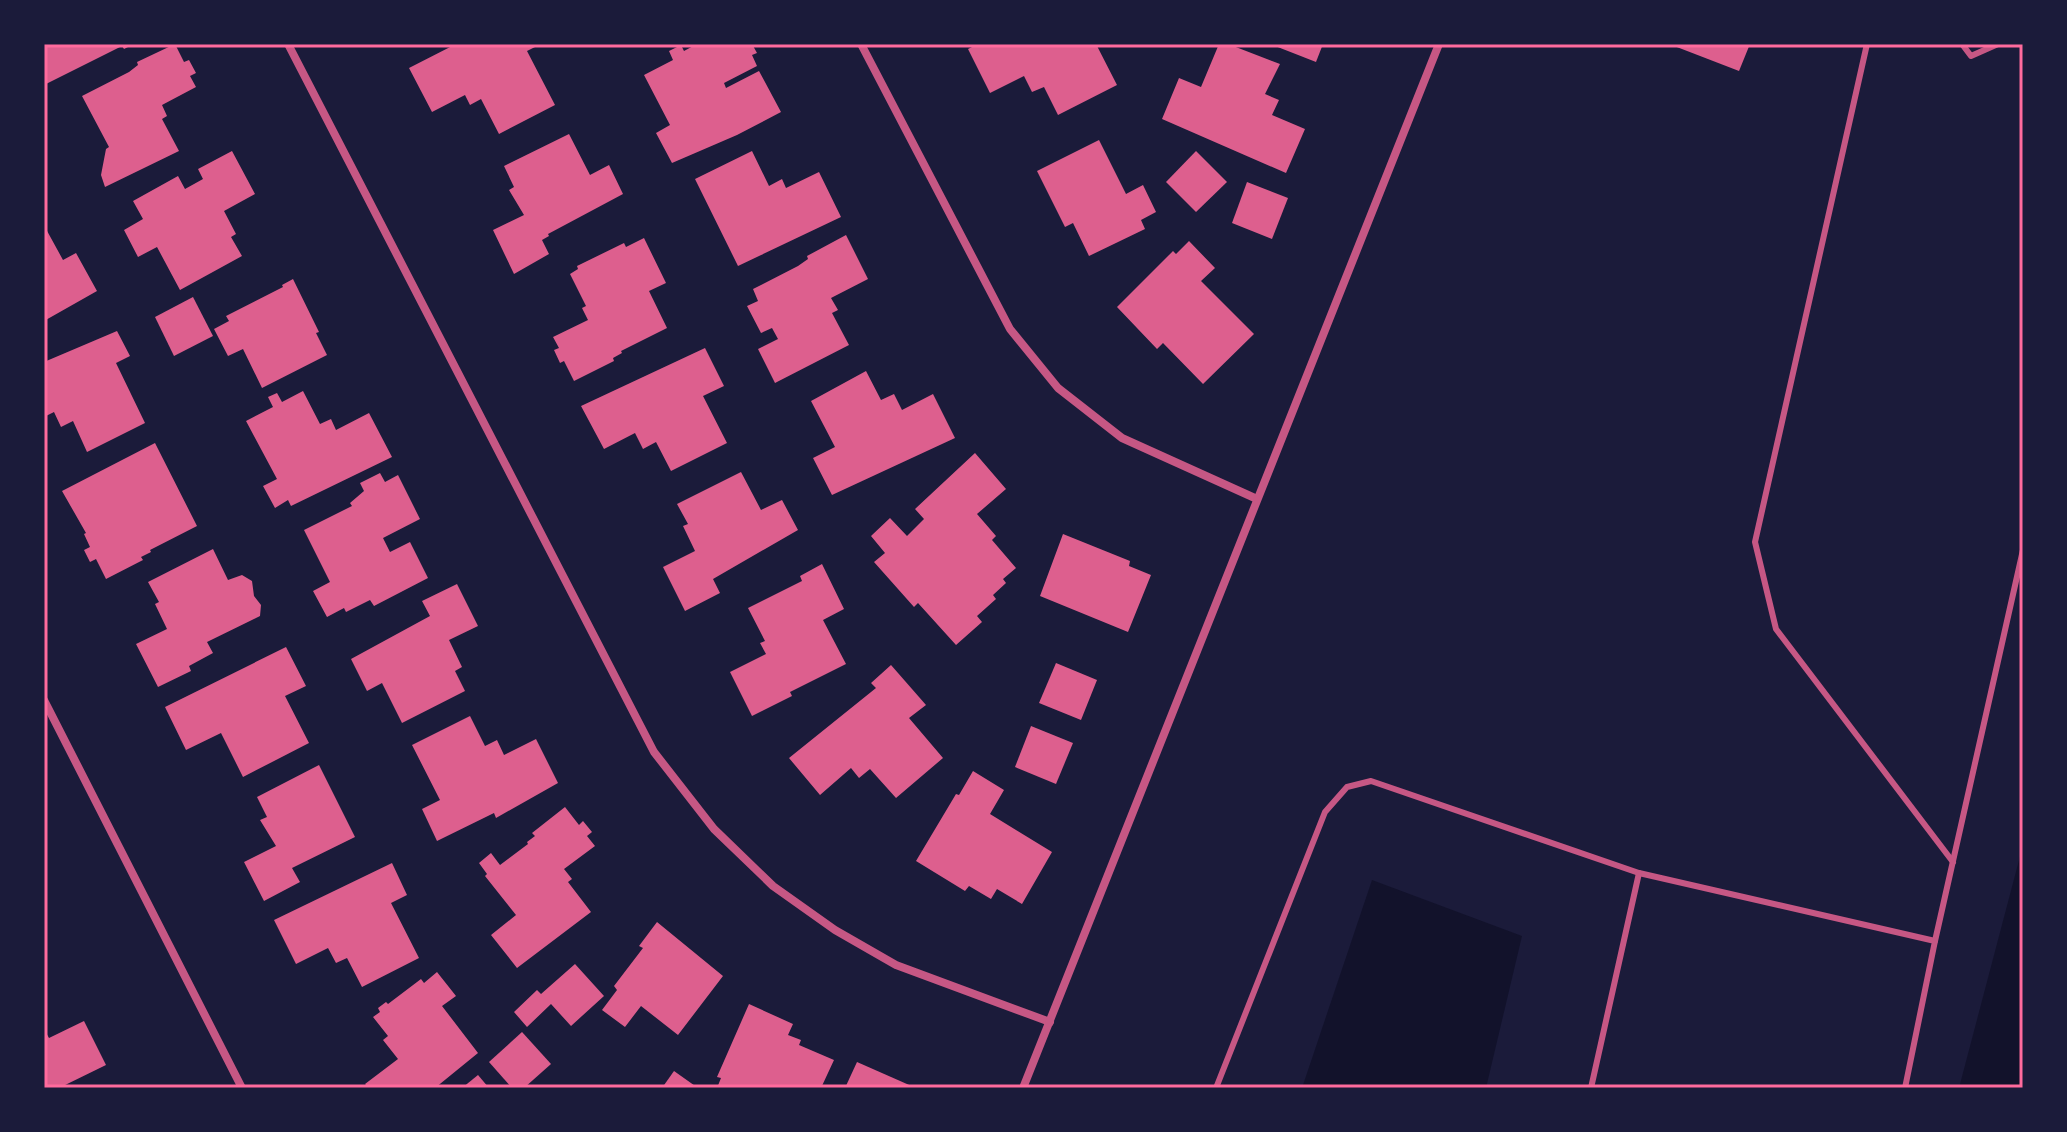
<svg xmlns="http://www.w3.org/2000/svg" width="2067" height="1132" font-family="Lato,sans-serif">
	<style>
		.water { fill: #12122b }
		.building { fill: #dd5f8e }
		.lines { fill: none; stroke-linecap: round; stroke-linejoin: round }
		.service { stroke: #c65784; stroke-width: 6 }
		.minor { stroke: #c65784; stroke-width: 8 }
		.neatline { fill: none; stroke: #ff6b9d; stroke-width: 3 }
	</style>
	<rect width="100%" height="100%" fill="#1b1b3a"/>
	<g class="water">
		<path d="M 2023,845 L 2023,1088 L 1959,1088 Z"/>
		<path d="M 1372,880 L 1522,936 L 1486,1088 L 1302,1088 Z"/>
	</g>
	<g class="building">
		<path d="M 44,44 L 134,44 L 124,49 L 122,46 L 46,84 Z"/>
		<path d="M 175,44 L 184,62 L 189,60 L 196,73 L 190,76 L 196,87 L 162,105 L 167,116 L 162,119 L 179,151 L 105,187 L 101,175 L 106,149 L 109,147 L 82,96 L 129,72 L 138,65 L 137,62 Z"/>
		<path d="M 456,44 L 541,44 L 527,51 L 555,105 L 499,134 L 481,99 L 470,105 L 465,95 L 432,112 L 409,68 Z"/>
		<path d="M 697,44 L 752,44 L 757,53 L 752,55 L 757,66 L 724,83 L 726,88 L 759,71 L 781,112 L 737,135 L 672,163 L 656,133 L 670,125 L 644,75 L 673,60 L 669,51 L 681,45 L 684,51 Z"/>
		<path d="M 978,44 L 1096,44 L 1117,85 L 1058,115 L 1044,87 L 1032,92 L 1024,76 L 990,93 L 968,49 Z"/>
		<path d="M 1219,44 L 1228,44 L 1280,64 L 1265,94 L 1279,100 L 1272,115 L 1305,129 L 1286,173 L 1162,119 L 1179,78 L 1201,87 Z"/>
		<path d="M 1270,44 L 1323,44 L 1316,62 Z"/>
		<path d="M 1669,44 L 1750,44 L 1739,71 Z"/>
		<path d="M 569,134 L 590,175 L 609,165 L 623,194 L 548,234 L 549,236 L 542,240 L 549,254 L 514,274 L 493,230 L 524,215 L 509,190 L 514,187 L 504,166 Z"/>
		<path d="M 1099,140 L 1126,194 L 1143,185 L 1156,212 L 1141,220 L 1145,229 L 1089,256 L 1073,223 L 1065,227 L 1037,171 Z"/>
		<path d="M 232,151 L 255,194 L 224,211 L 236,234 L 231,237 L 242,256 L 180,290 L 157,247 L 138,257 L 124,230 L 143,219 L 133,201 L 178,176 L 185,189 L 203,179 L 198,169 Z"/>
		<path d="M 752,151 L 769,186 L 782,179 L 786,188 L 819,172 L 841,217 L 738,266 L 695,179 Z"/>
		<path d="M 1196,151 L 1227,182 L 1196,212 L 1166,182 Z"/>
		<path d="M 1247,182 L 1288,198 L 1272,239 L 1232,223 Z"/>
		<path d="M 46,229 L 63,260 L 76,253 L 97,291 L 44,321 L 44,230 Z"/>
		<path d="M 846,235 L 868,279 L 831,298 L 838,310 L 832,313 L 849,345 L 775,383 L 758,349 L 778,339 L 772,328 L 761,333 L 747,306 L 758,301 L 753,289 L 798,266 L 808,259 L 807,256 Z"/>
		<path d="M 644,238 L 666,283 L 649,291 L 667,328 L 621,351 L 622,353 L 613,358 L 614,361 L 574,381 L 564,361 L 560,363 L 554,350 L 559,348 L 553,337 L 588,320 L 582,308 L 586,306 L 570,274 L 578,269 L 577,266 L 624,243 L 626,247 Z"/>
		<path d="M 1189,241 L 1215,268 L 1201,281 L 1254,334 L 1203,384 L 1163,343 L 1157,349 L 1117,307 L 1173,251 L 1176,254 Z"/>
		<path d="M 293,279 L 319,332 L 316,333 L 327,355 L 262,388 L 243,349 L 228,356 L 214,329 L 229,321 L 226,316 L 283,287 L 282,285 Z"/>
		<path d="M 193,297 L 213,336 L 174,356 L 155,317 Z"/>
		<path d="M 117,331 L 130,356 L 116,363 L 145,423 L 87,452 L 73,421 L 61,427 L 54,412 L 44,417 L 44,362 Z"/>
		<path d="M 705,348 L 724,386 L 703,396 L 727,443 L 671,471 L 656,442 L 643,449 L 635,433 L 604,449 L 581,406 Z"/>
		<path d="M 866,371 L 881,400 L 894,394 L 902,410 L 933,394 L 955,438 L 832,495 L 813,458 L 835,447 L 811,401 Z"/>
		<path d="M 303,391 L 320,424 L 331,419 L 336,430 L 369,413 L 392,457 L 291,506 L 288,500 L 275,508 L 263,486 L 277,479 L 246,421 L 273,407 L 268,397 L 277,393 L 282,402 Z"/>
		<path d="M 155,443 L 197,526 L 150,550 L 151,552 L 141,557 L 143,560 L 106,579 L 96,559 L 90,562 L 84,550 L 90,547 L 84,534 L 86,533 L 62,491 Z"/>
		<path d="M 975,453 L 1006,489 L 977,514 L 996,536 L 992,540 L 1016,568 L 1003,579 L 1006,583 L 993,595 L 996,599 L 977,616 L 982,622 L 956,645 L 918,603 L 914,607 L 874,562 L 885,553 L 871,536 L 890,518 L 907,536 L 924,519 L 915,509 Z"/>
		<path d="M 741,472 L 761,510 L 782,500 L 798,530 L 713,579 L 720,593 L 685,611 L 663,567 L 695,551 L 683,526 L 688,524 L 677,504 Z"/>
		<path d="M 380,473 L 385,482 L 398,475 L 420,519 L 383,538 L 390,552 L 410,542 L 428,578 L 374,606 L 370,600 L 346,612 L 344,608 L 327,617 L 313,591 L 330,582 L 304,530 L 352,506 L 350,503 L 364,491 L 360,483 Z"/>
		<path d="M 1063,534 L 1130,561 L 1129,566 L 1151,575 L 1128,632 L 1040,596 Z"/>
		<path d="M 213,549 L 228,580 L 242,575 L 252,581 L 254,596 L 261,605 L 260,616 L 207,642 L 213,653 L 189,666 L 191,671 L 158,687 L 136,644 L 167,629 L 155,604 L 159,602 L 148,582 Z"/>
		<path d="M 822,564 L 844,609 L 823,620 L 846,664 L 790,692 L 792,696 L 752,716 L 730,672 L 766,654 L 760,643 L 765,641 L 748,608 L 802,581 L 800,576 Z"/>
		<path d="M 457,584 L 478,626 L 449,640 L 462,667 L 455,671 L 465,691 L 402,723 L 382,683 L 367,691 L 351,659 L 430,616 L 422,601 Z"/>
		<path d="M 286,647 L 306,686 L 285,696 L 309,743 L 243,777 L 221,733 L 186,750 L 165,707 Z"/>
		<path d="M 1056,663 L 1097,680 L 1081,720 L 1039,703 Z"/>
		<path d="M 891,665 L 926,705 L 909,718 L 943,758 L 896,798 L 870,769 L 859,778 L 851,768 L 820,795 L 789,758 L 876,688 L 871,683 Z"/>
		<path d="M 470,716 L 485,746 L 497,740 L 504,755 L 536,739 L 558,783 L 496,818 L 494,813 L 437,841 L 422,809 L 440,800 L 412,745 Z"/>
		<path d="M 1031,726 L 1073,743 L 1056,784 L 1015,767 Z"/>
		<path d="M 319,765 L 355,837 L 292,868 L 300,882 L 264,901 L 244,862 L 276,846 L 260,820 L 267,817 L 257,797 Z"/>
		<path d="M 973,771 L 1004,790 L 990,814 L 1052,852 L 1022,904 L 997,889 L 991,899 L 969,886 L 965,891 L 916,861 L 956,794 L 959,795 Z"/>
		<path d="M 565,807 L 579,825 L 583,821 L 592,832 L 587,836 L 595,846 L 564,869 L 572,879 L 568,882 L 591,912 L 517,968 L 491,935 L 516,915 L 485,876 L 487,874 L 479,863 L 491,853 L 500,865 L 528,844 L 527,842 L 535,836 L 532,833 Z"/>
		<path d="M 392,863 L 407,895 L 391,903 L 419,958 L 362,987 L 347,958 L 336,963 L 328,948 L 296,964 L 274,920 Z"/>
		<path d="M 657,922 L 723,976 L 678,1035 L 641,1006 L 625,1027 L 602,1010 L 617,990 L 614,986 L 643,948 L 639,946 Z"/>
		<path d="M 575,964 L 604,996 L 571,1026 L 551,1004 L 527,1027 L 514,1012 L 537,990 L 541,994 Z"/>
		<path d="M 437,972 L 456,996 L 442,1006 L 478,1053 L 435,1088 L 369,1088 L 365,1084 L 398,1059 L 383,1040 L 388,1036 L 373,1017 L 380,1012 L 378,1008 L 386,1002 L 388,1004 L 421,979 L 424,983 Z"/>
		<path d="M 749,1004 L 793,1024 L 788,1035 L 801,1040 L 799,1045 L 834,1060 L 821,1088 L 717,1088 L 721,1078 L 717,1077 Z"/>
		<path d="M 84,1021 L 106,1065 L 59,1088 L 44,1088 L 44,1029 L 49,1038 Z"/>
		<path d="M 522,1032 L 551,1064 L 524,1088 L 512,1088 L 489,1062 Z"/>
		<path d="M 857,1062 L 916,1088 L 845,1088 Z"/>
		<path d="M 674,1071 L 698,1088 L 662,1088 Z"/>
		<path d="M 478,1075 L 489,1088 L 462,1088 Z"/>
	</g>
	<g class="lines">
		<g class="service">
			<path d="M 1867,44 L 1755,542 L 1776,629 L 1953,862"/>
			<path d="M 1962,44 L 1971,56 L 1998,44"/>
			<path d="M 1935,941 L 2023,550"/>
			<path d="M 1216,1088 L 1325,812 L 1347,787 L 1371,781 L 1639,873 L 1935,941 L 1905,1088"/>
			<path d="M 1591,1088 L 1639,873"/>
		</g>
		<g class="minor">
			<path d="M 288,44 L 654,752 L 714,829 L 773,886 L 835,930 L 896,965 L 1050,1022"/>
			<path d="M 861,44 L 1010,329 L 1058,388 L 1122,438 L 1257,499"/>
			<path d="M 44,700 L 242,1088"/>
			<path d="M 1023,1088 L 1439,44"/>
		</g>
	</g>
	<rect width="2067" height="1132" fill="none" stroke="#1b1b3a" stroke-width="92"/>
	<rect x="46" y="46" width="1975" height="1040" class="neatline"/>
</svg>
